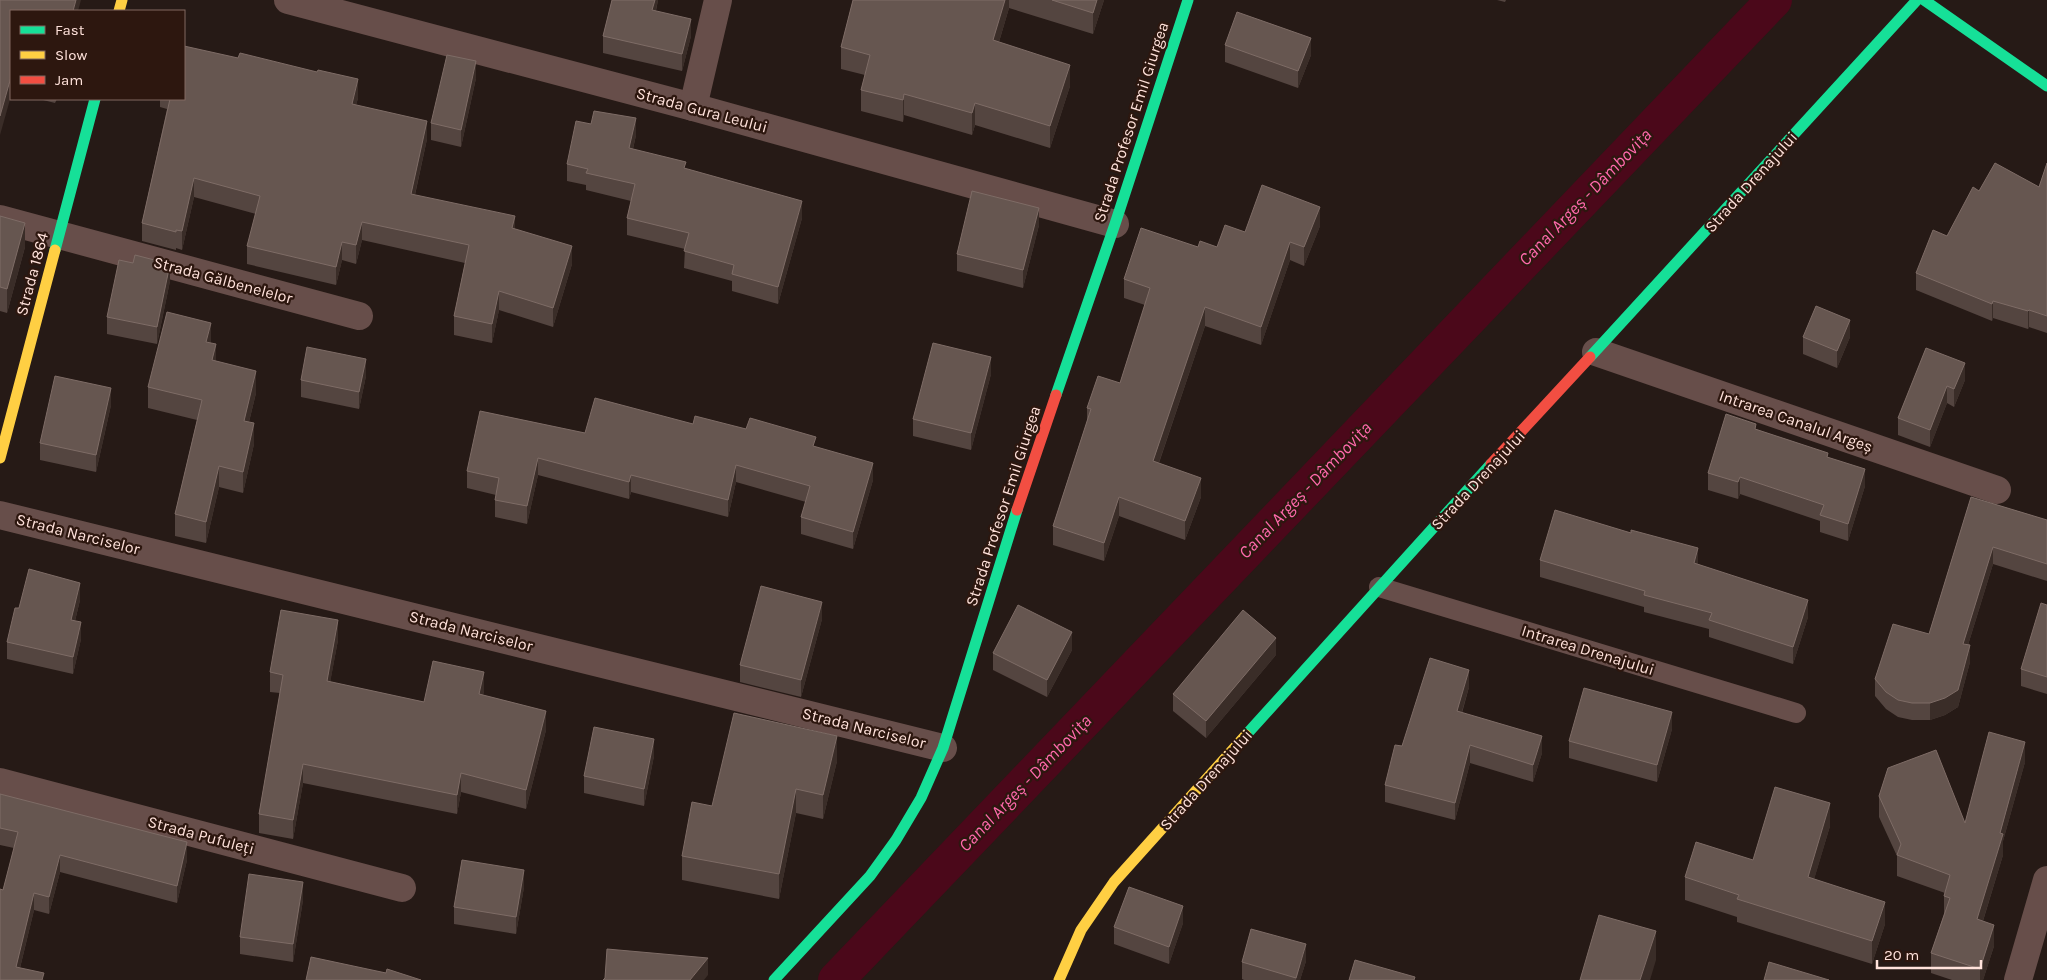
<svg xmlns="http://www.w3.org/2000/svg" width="2047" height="980" font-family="Karla,sans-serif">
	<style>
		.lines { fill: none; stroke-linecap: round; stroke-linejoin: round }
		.canal { stroke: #4b081a; stroke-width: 36 }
		.lane { stroke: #674e4a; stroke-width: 20 }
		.street { stroke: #674e4a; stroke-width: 28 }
		.fast { stroke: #16e098; stroke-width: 11 }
		.slow { stroke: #ffcf43; stroke-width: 11 }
		.jam { stroke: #f24e42; stroke-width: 11 }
		.wall { fill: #544540 }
		.shaded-wall { fill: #3a2d28 }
		.building { fill: #665650; stroke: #7e6c66 }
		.labels { text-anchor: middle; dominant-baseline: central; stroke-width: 4.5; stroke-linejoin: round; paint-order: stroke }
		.street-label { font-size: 16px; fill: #ffe2db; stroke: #2d170f }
		.water-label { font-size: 18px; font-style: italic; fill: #ff69ac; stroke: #2d170f }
	</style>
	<rect width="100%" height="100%" fill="#261a16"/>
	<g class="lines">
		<path class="canal" d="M 836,980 L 1774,0"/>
		<path class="lane" d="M 1379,587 L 1796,713"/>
		<g class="street">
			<path d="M 288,0 L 693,107 L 1115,224"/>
			<path d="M 693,107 L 718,0"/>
			<path d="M 0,219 L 359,316"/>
			<path d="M 1596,352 L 1997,490"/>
			<path d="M 0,515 L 943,748"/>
			<path d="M 0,782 L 402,888"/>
			<path d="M 2018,980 L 2047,880"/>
		</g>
		<g class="fast">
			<path d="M 1924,0 L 2047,86"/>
			<path d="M 55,250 L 95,99"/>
			<path d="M 1590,357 L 1917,0"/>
			<path d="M 1056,395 L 1115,224 L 1188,0"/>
			<path d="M 1246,735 L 1491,464"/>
			<path d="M 774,980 L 870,876 L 896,840 L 921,798 L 943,748 L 1017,510"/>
		</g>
		<g class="slow">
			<path d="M 119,11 L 122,0"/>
			<path d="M 0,458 L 55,250"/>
			<path d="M 1059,980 L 1081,930 L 1114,882 L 1246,735"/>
		</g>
		<g class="jam">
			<path d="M 1491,464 L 1590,357"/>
			<path d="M 1017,510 L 1056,395"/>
		</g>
	</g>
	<g class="wall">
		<path d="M 612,0 L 658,0 L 656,11 L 691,36 L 682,71 L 603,53 L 603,36 Z"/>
		<path d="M 853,0 L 1104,0 L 1093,34 L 1009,8 L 999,42 L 1070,86 L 1050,148 L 975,125 L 972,135 L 904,115 L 903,122 L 861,111 L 861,90 L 865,75 L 841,69 L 841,47 Z"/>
		<path d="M 1497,0 L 1506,0 L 1505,2 Z"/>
		<path d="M 1225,45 L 1311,55 L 1298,88 L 1225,62 Z"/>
		<path d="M 476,78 L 461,147 L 431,140 L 431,123 Z"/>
		<path d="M 358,98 L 356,105 L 427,139 L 415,195 L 515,229 L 572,264 L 553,327 L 499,310 L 492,343 L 454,335 L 454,316 L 465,263 L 362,240 L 356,264 L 342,260 L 336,285 L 247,264 L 247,246 L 256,214 L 194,197 L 182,250 L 176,248 L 176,250 L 142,241 L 142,223 L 167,109 L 160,107 L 160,99 Z"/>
		<path d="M 39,99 L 57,99 L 55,103 Z"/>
		<path d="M 636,135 L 633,149 L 686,169 L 802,218 L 778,304 L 732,291 L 732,281 L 684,268 L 685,249 L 627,235 L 627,218 L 631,201 L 586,190 L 586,185 L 567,181 L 567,164 Z"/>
		<path d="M 2047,163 L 2047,333 L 2029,327 L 2028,329 L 1993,318 L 1992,321 L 1916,290 L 1916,273 L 1947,236 L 1979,191 L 2039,187 Z"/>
		<path d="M 0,216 L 25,247 L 7,313 L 0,311 Z"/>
		<path d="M 1039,225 L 1023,288 L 957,271 L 957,254 Z"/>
		<path d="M 1320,226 L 1304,266 L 1290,260 L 1261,345 L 1205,326 L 1159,463 L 1201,497 L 1185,540 L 1119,516 L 1104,561 L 1053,545 L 1053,526 L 1087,421 L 1087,408 L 1120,383 L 1145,305 L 1124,298 L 1124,279 L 1198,247 L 1217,247 L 1245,232 Z"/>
		<path d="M 170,281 L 157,344 L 107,334 L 107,317 Z"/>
		<path d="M 1803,337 L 1850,337 L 1837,368 L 1803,354 Z"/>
		<path d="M 211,343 L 216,361 L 256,393 L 249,422 L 254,444 L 243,493 L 219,487 L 206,543 L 175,536 L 175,514 L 197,420 L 148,408 L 148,387 Z"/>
		<path d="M 1926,348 L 1965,380 L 1954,407 L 1947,403 L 1930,447 L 1898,435 L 1898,418 Z"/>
		<path d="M 991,374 L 971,450 L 913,436 L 913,419 Z"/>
		<path d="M 366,376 L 359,409 L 301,397 L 301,380 Z"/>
		<path d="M 111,405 L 96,472 L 40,460 L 40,443 Z"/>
		<path d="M 693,424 L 873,480 L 853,549 L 801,534 L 801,517 L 806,502 L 736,482 L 728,517 L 631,492 L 629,499 L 538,475 L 527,524 L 495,517 L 495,500 L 496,495 L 467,488 L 467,471 L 585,433 Z"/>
		<path d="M 1756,429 L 1828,458 L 1865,486 L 1848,541 L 1820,532 L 1820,521 L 1740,494 L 1738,499 L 1708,490 L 1708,473 Z"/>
		<path d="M 1971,497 L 2047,520 L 2047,581 L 1993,564 L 1968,645 L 1970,662 L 1958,707 L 1945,715 L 1930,720 L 1912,720 L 1898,717 L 1886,709 L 1875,696 L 1875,679 L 1929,634 Z"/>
		<path d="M 1540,560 L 1698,564 L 1808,617 L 1793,664 L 1709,637 L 1709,629 L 1644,612 L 1644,607 L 1540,577 Z"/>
		<path d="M 80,600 L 75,621 L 81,639 L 73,674 L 7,659 L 7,642 L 19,608 Z"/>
		<path d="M 2047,605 L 2047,694 L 2021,686 L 2021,669 Z"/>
		<path d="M 822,619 L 801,697 L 740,682 L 740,665 Z"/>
		<path d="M 338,640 L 330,682 L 424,702 L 484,691 L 483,695 L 546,730 L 526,809 L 461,792 L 457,814 L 303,783 L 293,839 L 259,833 L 259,814 L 280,693 L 270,692 L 270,672 Z"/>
		<path d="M 1072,650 L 1047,697 L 993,670 L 993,653 Z"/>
		<path d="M 1276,655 L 1206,738 L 1173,711 L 1173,694 Z"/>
		<path d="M 1469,687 L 1462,713 L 1542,753 L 1533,782 L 1470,763 L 1455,820 L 1385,802 L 1385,785 L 1402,746 Z"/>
		<path d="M 1672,729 L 1657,782 L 1569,758 L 1569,741 Z"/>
		<path d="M 654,756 L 644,806 L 584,793 L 584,776 Z"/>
		<path d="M 837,761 L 823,819 L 796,813 L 779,899 L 682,880 L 682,856 Z"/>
		<path d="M 2025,762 L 2003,841 L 2003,855 L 1983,921 L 1994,946 L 1983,980 L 1952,980 L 1931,973 L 1931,953 L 1944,914 L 1944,896 L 1945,893 L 1897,876 L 1897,856 L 1879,817 L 1879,796 L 1965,823 Z"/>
		<path d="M 0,794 L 187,860 L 177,903 L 60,872 L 49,914 L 34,910 L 20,968 L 44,980 L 0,980 L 3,890 L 14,848 L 0,845 Z"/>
		<path d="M 1830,826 L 1814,879 L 1885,924 L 1872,964 L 1737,922 L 1737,917 L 1685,900 L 1685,877 L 1753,860 Z"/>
		<path d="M 524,887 L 516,934 L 454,924 L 454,907 Z"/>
		<path d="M 303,900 L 293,962 L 240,954 L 240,937 Z"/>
		<path d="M 1183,923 L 1169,964 L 1114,944 L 1114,927 Z"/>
		<path d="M 1306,961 L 1300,980 L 1244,980 L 1242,979 L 1242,962 Z"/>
	</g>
	<g class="shaded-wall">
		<path d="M 76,0 L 81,0 L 78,11 L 73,11 Z"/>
		<path d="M 655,0 L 658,0 L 652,27 L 652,10 Z"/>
		<path d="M 1005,0 L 1009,0 L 1009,8 L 993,62 L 993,40 Z"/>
		<path d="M 1097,0 L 1104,0 L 1093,34 L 1093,13 Z"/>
		<path d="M 691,19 L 691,36 L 682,71 L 682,54 Z"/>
		<path d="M 1311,38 L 1311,55 L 1298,88 L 1298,71 Z"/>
		<path d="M 476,61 L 476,78 L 461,147 L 461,130 Z"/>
		<path d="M 1070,65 L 1070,86 L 1050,148 L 1050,126 Z"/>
		<path d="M 11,77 L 11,96 L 0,135 L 0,116 Z"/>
		<path d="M 358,79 L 358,98 L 352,122 L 352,104 Z"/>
		<path d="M 904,94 L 904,115 L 903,122 L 903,100 Z"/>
		<path d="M 975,103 L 975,125 L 972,135 L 972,113 Z"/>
		<path d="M 636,118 L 636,135 L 629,166 L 629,148 Z"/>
		<path d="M 427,121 L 427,139 L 411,212 L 411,194 Z"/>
		<path d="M 194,178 L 194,197 L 182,250 L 182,231 Z"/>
		<path d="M 802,201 L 802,218 L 778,304 L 778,287 Z"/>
		<path d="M 1320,207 L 1320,226 L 1304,266 L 1304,247 Z"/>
		<path d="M 1039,208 L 1039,225 L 1023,288 L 1023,270 Z"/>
		<path d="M 515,216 L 515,235 L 512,228 Z"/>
		<path d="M 362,222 L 362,240 L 356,264 L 356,245 Z"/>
		<path d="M 25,223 L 25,247 L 7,313 L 7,289 Z"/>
		<path d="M 342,242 L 342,260 L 336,285 L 336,267 Z"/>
		<path d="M 1290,242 L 1290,260 L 1261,345 L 1261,327 Z"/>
		<path d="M 572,246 L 572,264 L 553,327 L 553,308 Z"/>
		<path d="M 170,264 L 170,281 L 157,344 L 157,327 Z"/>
		<path d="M 499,291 L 499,310 L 492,343 L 492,324 Z"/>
		<path d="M 1993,301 L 1993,318 L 1992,321 L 1992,304 Z"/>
		<path d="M 1205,307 L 1205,326 L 1153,480 L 1153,461 Z"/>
		<path d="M 2029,310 L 2029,327 L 2028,329 L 2028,311 Z"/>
		<path d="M 1850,320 L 1850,337 L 1837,368 L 1837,351 Z"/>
		<path d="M 211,323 L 211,344 L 206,342 Z"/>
		<path d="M 216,344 L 216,365 L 212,360 Z"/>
		<path d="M 991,357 L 991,374 L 971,450 L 971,433 Z"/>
		<path d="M 366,359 L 366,376 L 359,409 L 359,392 Z"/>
		<path d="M 1965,363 L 1965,380 L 1954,407 L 1954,389 Z"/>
		<path d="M 256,371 L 256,393 L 244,442 L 244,421 Z"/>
		<path d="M 1947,386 L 1947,403 L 1930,447 L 1930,430 Z"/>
		<path d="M 111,388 L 111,405 L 96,472 L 96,455 Z"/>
		<path d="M 254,423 L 254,444 L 243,493 L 243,472 Z"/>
		<path d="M 538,458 L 538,475 L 527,524 L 527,506 Z"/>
		<path d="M 873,463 L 873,480 L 853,549 L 853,532 Z"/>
		<path d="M 736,465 L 736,482 L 728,517 L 728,500 Z"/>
		<path d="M 219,466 L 219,487 L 206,543 L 206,522 Z"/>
		<path d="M 1865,469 L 1865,486 L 1848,541 L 1848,524 Z"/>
		<path d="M 631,475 L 631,492 L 629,499 L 629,482 Z"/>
		<path d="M 1740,477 L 1740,494 L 1738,499 L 1738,482 Z"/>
		<path d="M 1201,478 L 1201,497 L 1185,540 L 1185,521 Z"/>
		<path d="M 1119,497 L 1119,516 L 1104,561 L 1104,543 Z"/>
		<path d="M 1993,547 L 1993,564 L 1963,661 L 1963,644 Z"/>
		<path d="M 1698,548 L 1698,565 L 1694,563 Z"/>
		<path d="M 80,583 L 80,600 L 71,637 L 71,620 Z"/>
		<path d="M 1808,600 L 1808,617 L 1793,664 L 1793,647 Z"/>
		<path d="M 822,602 L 822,619 L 801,697 L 801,680 Z"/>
		<path d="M 338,620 L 338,640 L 327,700 L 327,681 Z"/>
		<path d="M 81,622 L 81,639 L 73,674 L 73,657 Z"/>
		<path d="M 1072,632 L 1072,650 L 1047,697 L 1047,680 Z"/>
		<path d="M 1276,638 L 1276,655 L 1206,738 L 1206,721 Z"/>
		<path d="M 1970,645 L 1970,662 L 1958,707 L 1945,715 L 1930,720 L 1930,703 Z"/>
		<path d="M 1469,670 L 1469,687 L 1457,728 L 1457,711 Z"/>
		<path d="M 484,672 L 484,691 L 479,713 L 479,694 Z"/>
		<path d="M 546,711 L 546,730 L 526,809 L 526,790 Z"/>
		<path d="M 1672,712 L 1672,729 L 1657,782 L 1657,765 Z"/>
		<path d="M 837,736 L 837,761 L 823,819 L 823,795 Z"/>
		<path d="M 1542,736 L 1542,753 L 1533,782 L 1533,765 Z"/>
		<path d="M 654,739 L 654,756 L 644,806 L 644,789 Z"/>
		<path d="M 2025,742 L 2025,762 L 2003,841 L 2003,855 L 1977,940 L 1977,919 Z"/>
		<path d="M 1470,745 L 1470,763 L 1455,820 L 1455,803 Z"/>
		<path d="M 303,764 L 303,783 L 293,839 L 293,820 Z"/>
		<path d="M 461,773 L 461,792 L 457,814 L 457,795 Z"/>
		<path d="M 796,789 L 796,813 L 779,899 L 779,874 Z"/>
		<path d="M 1830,803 L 1830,826 L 1808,900 L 1808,877 Z"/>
		<path d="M 187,842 L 187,860 L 177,903 L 177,886 Z"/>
		<path d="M 60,855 L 60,872 L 49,914 L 49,897 Z"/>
		<path d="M 524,870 L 524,887 L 516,934 L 516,917 Z"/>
		<path d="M 303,882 L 303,900 L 293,962 L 293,944 Z"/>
		<path d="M 34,893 L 34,910 L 17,980 L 16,967 Z"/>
		<path d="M 1885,902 L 1885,924 L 1872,964 L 1872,941 Z"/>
		<path d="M 1183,906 L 1183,923 L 1169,964 L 1169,947 Z"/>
		<path d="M 1994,925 L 1994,946 L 1983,980 L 1980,980 L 1980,969 Z"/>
		<path d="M 1656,931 L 1656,960 L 1650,980 L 1640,980 Z"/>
		<path d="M 1306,944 L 1306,961 L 1300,980 L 1296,980 Z"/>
		<path d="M 708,958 L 708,975 L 704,980 L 690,980 Z"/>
	</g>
	<g class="building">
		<path d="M 0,0 L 76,0 L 73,11 L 11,11 L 11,77 L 0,116 Z"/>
		<path d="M 612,0 L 655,0 L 652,10 L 691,19 L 682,54 L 603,36 Z"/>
		<path d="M 853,0 L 1005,0 L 993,40 L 1070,65 L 1050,126 L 975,103 L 972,113 L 904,94 L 903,100 L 861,90 L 870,55 L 841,47 Z"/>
		<path d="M 1052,0 L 1097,0 L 1093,13 Z"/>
		<path d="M 1237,12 L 1311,38 L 1298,71 L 1225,45 Z"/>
		<path d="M 184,46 L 238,58 L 240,53 L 317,72 L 318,70 L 358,79 L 352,104 L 427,121 L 411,194 L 515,216 L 512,228 L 572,246 L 553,308 L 499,291 L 492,324 L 454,316 L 469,245 L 362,222 L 356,245 L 342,242 L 336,267 L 247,246 L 260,196 L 194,178 L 182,231 L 176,230 L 176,232 L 142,223 L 170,99 L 184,99 Z"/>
		<path d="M 447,55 L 476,61 L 461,130 L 431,123 Z"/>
		<path d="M 594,111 L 636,118 L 629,148 L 686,162 L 684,168 L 802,201 L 778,287 L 732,274 L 734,265 L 684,251 L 689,233 L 627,218 L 635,184 L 586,173 L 588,169 L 567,164 L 576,121 L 591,124 Z"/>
		<path d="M 1995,163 L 2039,187 L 2047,163 L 2047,316 L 2029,310 L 2028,311 L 1993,301 L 1992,304 L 1916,273 L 1933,230 L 1947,236 L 1973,187 L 1979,191 Z"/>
		<path d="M 1262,185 L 1320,207 L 1304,247 L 1290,242 L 1261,327 L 1205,307 L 1153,461 L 1201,478 L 1185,521 L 1119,497 L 1104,543 L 1053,526 L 1091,409 L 1087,408 L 1098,376 L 1120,383 L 1150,288 L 1124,279 L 1141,228 L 1198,247 L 1200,241 L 1217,247 L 1225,225 L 1245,232 Z"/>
		<path d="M 972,191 L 1039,208 L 1023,270 L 957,254 Z"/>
		<path d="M 0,216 L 25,223 L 7,289 L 0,287 Z"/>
		<path d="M 135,255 L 170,264 L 157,327 L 107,317 L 119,260 L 133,263 Z"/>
		<path d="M 1816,306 L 1850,320 L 1837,351 L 1803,337 Z"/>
		<path d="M 167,312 L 211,323 L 206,342 L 216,344 L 212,360 L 256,371 L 244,421 L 254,423 L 243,472 L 219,466 L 206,522 L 175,514 L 202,400 L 148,387 Z"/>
		<path d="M 933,343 L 991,357 L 971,433 L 913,419 Z"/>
		<path d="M 307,347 L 366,359 L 359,392 L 301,380 Z"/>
		<path d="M 1926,348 L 1965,363 L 1954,389 L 1947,386 L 1930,430 L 1898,418 Z"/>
		<path d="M 55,376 L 111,388 L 96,455 L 40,443 Z"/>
		<path d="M 595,398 L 693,424 L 695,416 L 746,429 L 750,418 L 816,437 L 813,446 L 873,463 L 853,532 L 801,517 L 810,486 L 736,465 L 728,500 L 631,475 L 629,482 L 538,458 L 527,506 L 495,500 L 499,478 L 467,471 L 480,411 L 585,433 Z"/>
		<path d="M 1726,414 L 1756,424 L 1755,429 L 1828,453 L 1827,457 L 1865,469 L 1848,524 L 1820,515 L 1824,505 L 1740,477 L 1738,482 L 1708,473 Z"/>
		<path d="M 1971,497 L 2047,520 L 2047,564 L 1993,547 L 1963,644 L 1970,645 L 1958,690 L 1945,698 L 1930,703 L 1912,703 L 1898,700 L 1886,692 L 1875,679 L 1893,624 L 1929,634 Z"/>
		<path d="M 1555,510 L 1631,533 L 1631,530 L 1698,548 L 1694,563 L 1808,600 L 1793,647 L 1709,620 L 1712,613 L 1644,595 L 1645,591 L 1540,560 Z"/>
		<path d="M 29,569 L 80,583 L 71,620 L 81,622 L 73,657 L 7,642 L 15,608 L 19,608 Z"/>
		<path d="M 761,586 L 822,602 L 801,680 L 740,665 Z"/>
		<path d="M 2041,603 L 2047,605 L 2047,677 L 2021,669 Z"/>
		<path d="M 1018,605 L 1072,632 L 1047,680 L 993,653 Z"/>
		<path d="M 281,610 L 338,620 L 327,681 L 424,702 L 433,661 L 484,672 L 479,694 L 546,711 L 526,790 L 461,773 L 457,795 L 303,764 L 293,820 L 259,814 L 283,675 L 270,672 Z"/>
		<path d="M 1243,610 L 1276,638 L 1206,721 L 1173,694 Z"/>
		<path d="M 1430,658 L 1469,670 L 1457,711 L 1542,736 L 1533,765 L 1470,745 L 1455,803 L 1385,785 L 1395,745 L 1402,746 Z"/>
		<path d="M 1584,688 L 1672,712 L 1657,765 L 1569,741 Z"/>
		<path d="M 734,713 L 837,736 L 823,795 L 796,789 L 779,874 L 682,856 L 692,802 L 712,806 Z"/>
		<path d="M 594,727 L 654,739 L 644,789 L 584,776 Z"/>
		<path d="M 1989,732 L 2025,742 L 2000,833 L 2003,834 L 1977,919 L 1994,925 L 1980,969 L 1931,953 L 1950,898 L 1944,896 L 1950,875 L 1897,855 L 1901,844 L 1879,796 L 1888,768 L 1936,750 L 1965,823 Z"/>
		<path d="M 1775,787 L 1830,803 L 1808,877 L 1885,902 L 1872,941 L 1737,899 L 1739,895 L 1685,877 L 1696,842 L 1753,860 Z"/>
		<path d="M 0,794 L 187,842 L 177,886 L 60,855 L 49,897 L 34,893 L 16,967 L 44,973 L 42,980 L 0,980 L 0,889 L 3,890 L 18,832 L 0,828 Z"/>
		<path d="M 462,860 L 524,870 L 516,917 L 454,907 Z"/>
		<path d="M 249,874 L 303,882 L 293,944 L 240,937 Z"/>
		<path d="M 1129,887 L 1183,906 L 1169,947 L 1114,927 Z"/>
		<path d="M 1599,915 L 1656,931 L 1640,980 L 1580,980 Z"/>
		<path d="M 1251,929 L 1306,944 L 1296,978 L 1242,962 Z"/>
		<path d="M 607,949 L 708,958 L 690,980 L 603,980 L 605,978 Z"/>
		<path d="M 311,957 L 386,973 L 387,969 L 421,980 L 306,980 Z"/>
		<path d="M 1355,960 L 1415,977 L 1414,980 L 1349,980 Z"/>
		<path d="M 1769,962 L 1829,980 L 1764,980 Z"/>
	</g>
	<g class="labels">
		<g class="street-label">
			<text transform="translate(702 110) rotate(15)">Strada Gura Leului</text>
			<text transform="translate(1131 122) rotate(-72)">Strada Profesor Emil Giurgea</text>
			<text transform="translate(1751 182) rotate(-48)">Strada Drenajului</text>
			<text transform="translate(32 274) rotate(-75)">Strada 1864</text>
			<text transform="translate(223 280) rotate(15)">Strada Gălbenelelor</text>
			<text transform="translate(1796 421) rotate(19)">Intrarea Canalul Argeș</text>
			<text transform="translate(1478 480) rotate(-47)">Strada Drenajului</text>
			<text transform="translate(1003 506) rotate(-72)">Strada Profesor Emil Giurgea</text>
			<text transform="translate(78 534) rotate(14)">Strada Narciselor</text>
			<text transform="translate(471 631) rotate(14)">Strada Narciselor</text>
			<text transform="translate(1588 650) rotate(17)">Intrarea Drenajului</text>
			<text transform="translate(864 728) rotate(14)">Strada Narciselor</text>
			<text transform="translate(1206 780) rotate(-48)">Strada Drenajului</text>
			<text transform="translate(201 835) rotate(15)">Strada Pufuleți</text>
		</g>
		<g class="water-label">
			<text transform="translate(1585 197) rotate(-46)">Canal Argeș - Dâmbovița</text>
			<text transform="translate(1305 490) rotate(-46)">Canal Argeș - Dâmbovița</text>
			<text transform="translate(1025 783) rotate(-46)">Canal Argeș - Dâmbovița</text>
		</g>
	</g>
	<rect x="10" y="10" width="175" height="90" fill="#2d170f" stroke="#816861"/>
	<rect x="20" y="26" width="25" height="8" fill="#16e098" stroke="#816861"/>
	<text x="55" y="35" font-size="15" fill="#ffe2db">Fast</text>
	<rect x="20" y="51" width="25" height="8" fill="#ffcf43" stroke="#816861"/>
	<text x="55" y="60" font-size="15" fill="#ffe2db">Slow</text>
	<rect x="20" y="76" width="25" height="8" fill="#f24e42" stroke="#816861"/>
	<text x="55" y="85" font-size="15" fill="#ffe2db">Jam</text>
	<path d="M1877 960v8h104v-8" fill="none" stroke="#ffe2db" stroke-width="2.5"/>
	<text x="1884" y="960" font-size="15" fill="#ffe2db" stroke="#2d170f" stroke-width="4" paint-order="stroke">20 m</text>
</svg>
